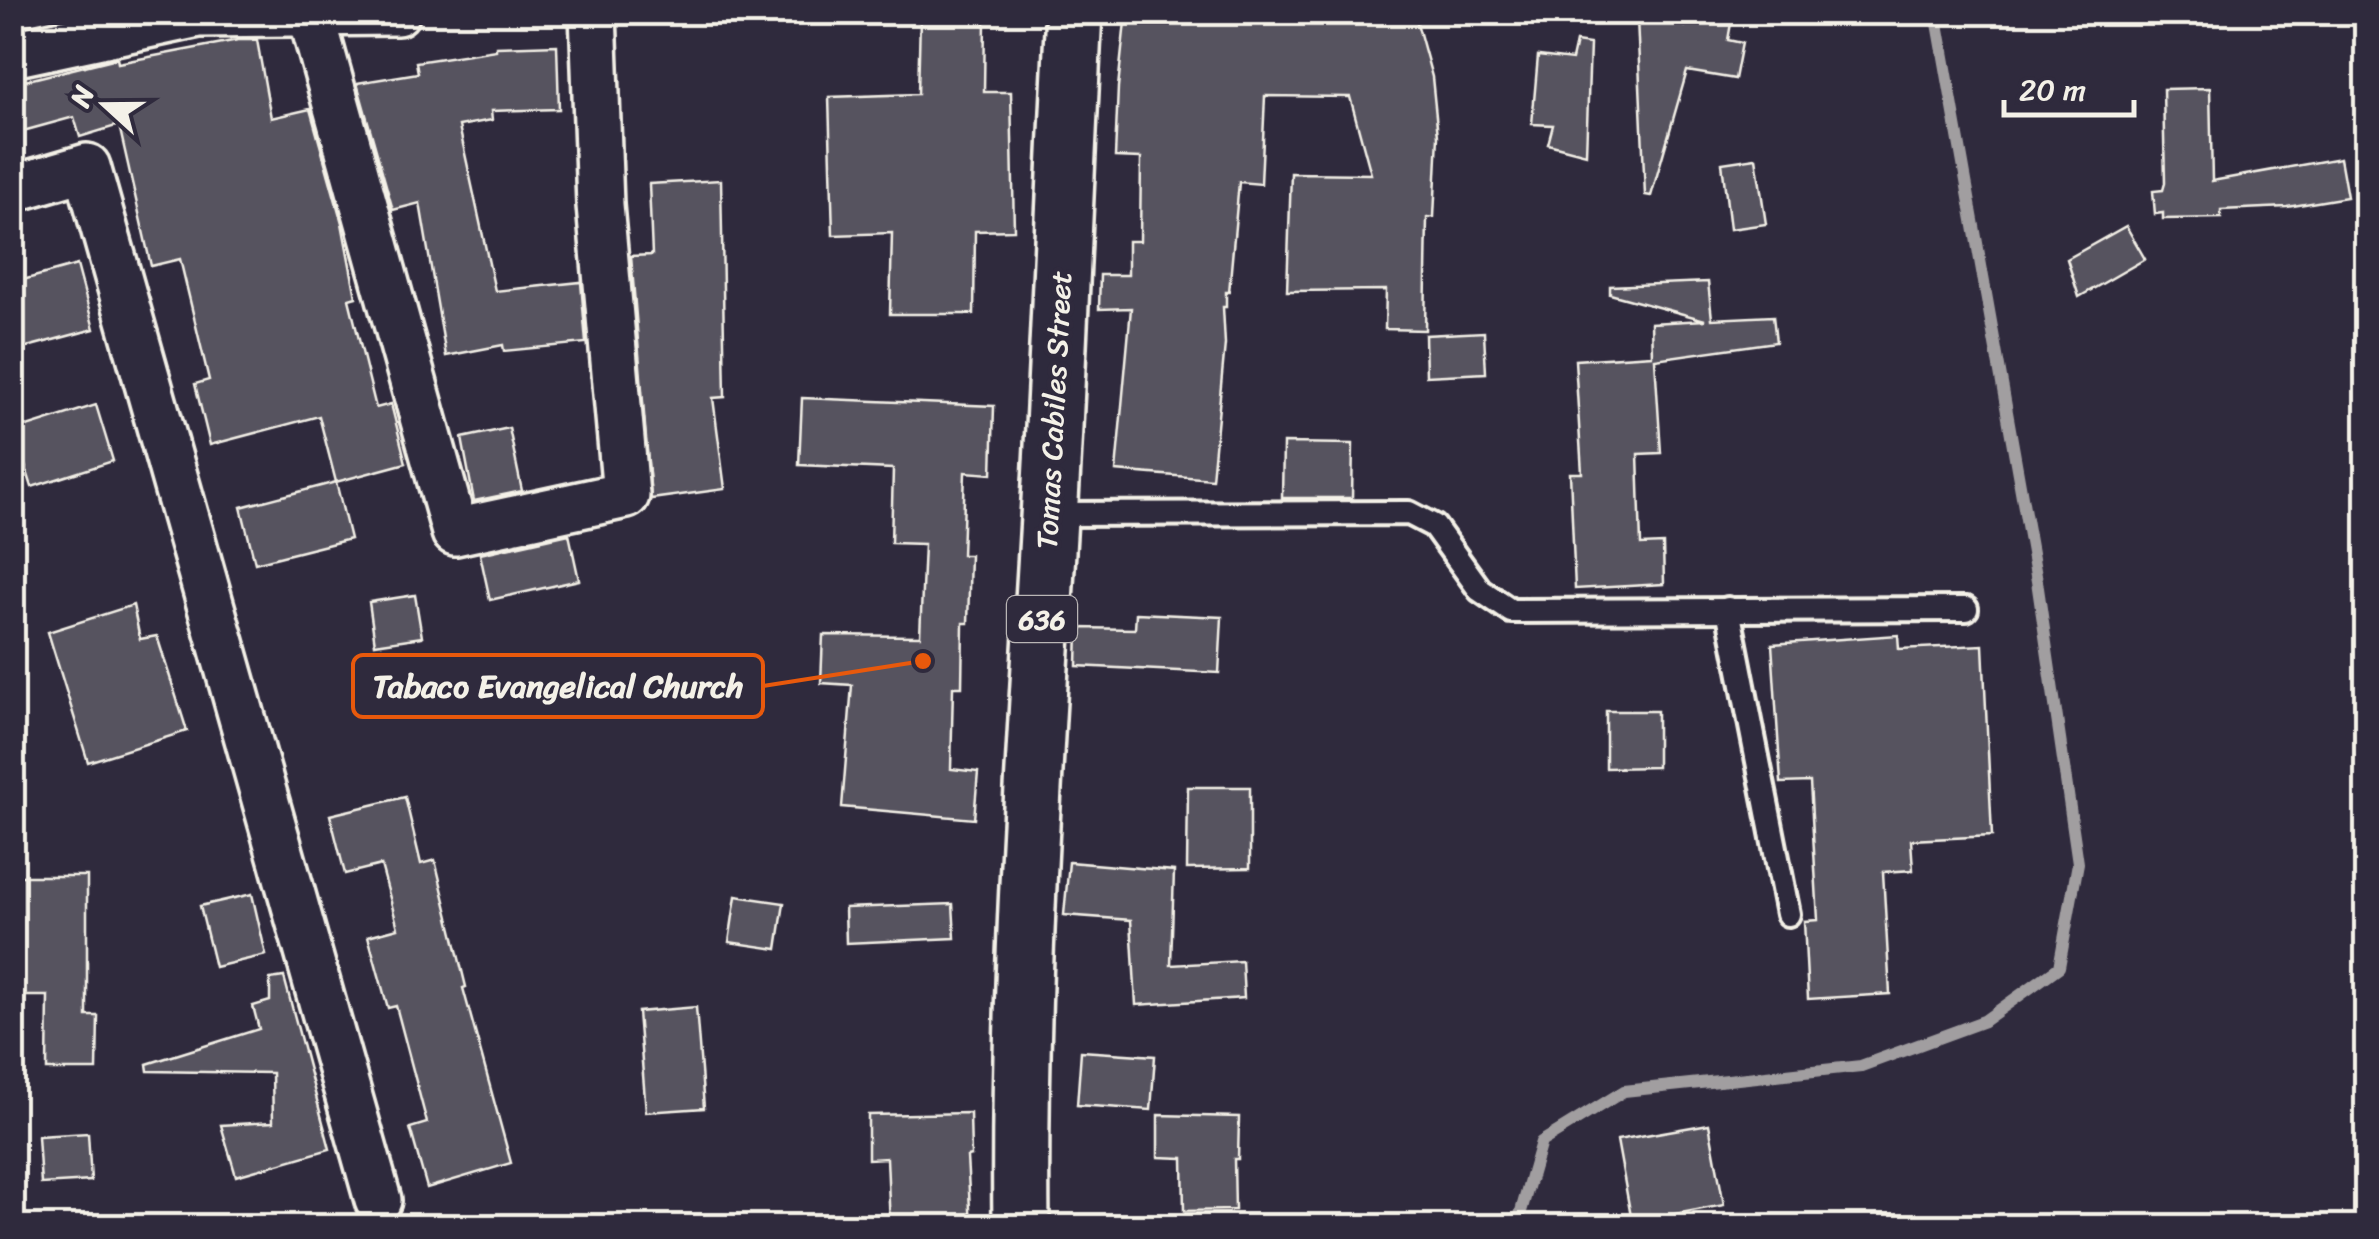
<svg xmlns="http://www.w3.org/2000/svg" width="2379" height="1239" font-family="Sriracha,sans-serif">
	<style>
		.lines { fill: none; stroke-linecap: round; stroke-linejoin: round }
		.stream { stroke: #a19ea0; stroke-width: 12 }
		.building { fill: #56525f; stroke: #f4f1e8; stroke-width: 2.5 }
		.lane-casing { stroke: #f4f1e8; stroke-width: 30 }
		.street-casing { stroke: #f4f1e8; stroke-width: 52 }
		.primary-casing { stroke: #f4f1e8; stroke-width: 62 }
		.lane { stroke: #2f2a3d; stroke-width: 22 }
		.street { stroke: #2f2a3d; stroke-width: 45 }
		.primary { stroke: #2f2a3d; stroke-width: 55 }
		.labels { text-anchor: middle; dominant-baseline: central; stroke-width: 9; stroke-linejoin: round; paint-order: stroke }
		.shield { fill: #2f2a3d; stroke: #b9b5b5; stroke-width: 2.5 }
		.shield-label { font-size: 28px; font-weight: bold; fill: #f4f1e8 }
		.street-label { font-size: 30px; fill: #f4f1e8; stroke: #2f2a3d }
		.leader { fill: none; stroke: #e8590c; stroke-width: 4 }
		.callout-dot { fill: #e8590c; stroke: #2f2a3d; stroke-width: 4 }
		.callout { fill: #2f2a3d; stroke: #e8590c; stroke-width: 4 }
		.callout-label { font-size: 32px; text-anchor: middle; font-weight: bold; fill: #f4f1e8 }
	</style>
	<rect width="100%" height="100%" fill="#2f2a3d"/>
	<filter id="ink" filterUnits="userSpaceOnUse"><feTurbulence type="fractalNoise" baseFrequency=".01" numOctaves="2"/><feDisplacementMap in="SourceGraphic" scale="20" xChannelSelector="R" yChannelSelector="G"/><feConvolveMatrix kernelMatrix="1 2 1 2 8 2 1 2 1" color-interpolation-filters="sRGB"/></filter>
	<g filter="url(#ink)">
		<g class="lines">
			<path class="stream" d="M 1522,1226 L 1520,1215 L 1541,1142 L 1624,1091 L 1861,1066 L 1984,1021 L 2059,967 L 2078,863 L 2037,581 L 1936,12"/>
		</g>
		<g class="building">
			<path d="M 1126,12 L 1414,12 L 1432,77 L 1438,136 L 1434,217 L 1427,218 L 1425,330 L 1385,329 L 1386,290 L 1287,291 L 1291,173 L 1371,174 L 1350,97 L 1265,96 L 1261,184 L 1239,182 L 1229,292 L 1226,292 L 1226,307 L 1223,307 L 1225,344 L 1212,479 L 1116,471 L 1131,308 L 1099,309 L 1100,275 L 1128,275 L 1128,241 L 1140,241 L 1141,158 L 1115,157 L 1118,87 Z"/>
			<path d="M 1688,12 L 1733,12 L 1728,40 L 1742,43 L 1735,79 L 1687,71 L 1651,196 L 1645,195 L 1637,18 L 1685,26 Z"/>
			<path d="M 920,18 L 985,19 L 984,92 L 1011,92 L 1014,230 L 975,231 L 974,314 L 890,314 L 892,233 L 833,235 L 829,97 L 918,94 Z"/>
			<path d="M 238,40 L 257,40 L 271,118 L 310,109 L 342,223 L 356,297 L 349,299 L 376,408 L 391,404 L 406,463 L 336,482 L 319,416 L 210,445 L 195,384 L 209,380 L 180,259 L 151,266 L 119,125 L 80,137 L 74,117 L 12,134 L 12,84 L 117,58 L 118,63 Z"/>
			<path d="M 1576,42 L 1590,44 L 1586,154 L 1548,144 L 1553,125 L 1532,124 L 1538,56 L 1572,60 Z"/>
			<path d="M 557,45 L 559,109 L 491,111 L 492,120 L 459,126 L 495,291 L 581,282 L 586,343 L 504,351 L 503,345 L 446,356 L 420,203 L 393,210 L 357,83 L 418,73 L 416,62 L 496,50 L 496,47 Z"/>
			<path d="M 2210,88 L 2212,181 L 2340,158 L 2347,197 L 2287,207 L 2221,210 L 2221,218 L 2163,219 L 2163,213 L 2155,214 L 2153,191 L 2163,190 L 2165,183 L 2163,89 Z"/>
			<path d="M 1756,158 L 1766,224 L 1730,229 L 1722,163 Z"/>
			<path d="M 721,180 L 725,397 L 713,398 L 725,489 L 651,499 L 631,256 L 652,255 L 649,184 Z"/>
			<path d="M 2126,226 L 2145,259 L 2079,297 L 2067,259 Z"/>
			<path d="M 77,265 L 94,329 L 12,351 L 12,283 Z"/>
			<path d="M 1708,282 L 1712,319 L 1773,316 L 1776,342 L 1655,359 L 1661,453 L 1638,454 L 1641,545 L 1663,544 L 1664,584 L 1575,589 L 1570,473 L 1582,473 L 1575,360 L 1652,355 L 1651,323 L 1705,320 L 1610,294 L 1610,286 Z"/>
			<path d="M 1484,332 L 1486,373 L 1426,376 L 1425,335 Z"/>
			<path d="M 802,398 L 994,406 L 992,474 L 965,472 L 962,555 L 970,555 L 968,623 L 963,623 L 962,687 L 953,687 L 951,769 L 978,772 L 974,819 L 842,807 L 852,685 L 821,683 L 823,635 L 920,636 L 924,544 L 891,543 L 893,469 L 799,465 Z"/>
			<path d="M 96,405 L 113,461 L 32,487 L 14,431 Z"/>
			<path d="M 509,428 L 522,491 L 474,501 L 462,438 Z"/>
			<path d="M 1283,443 L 1353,444 L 1352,498 L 1282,498 Z"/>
			<path d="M 336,482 L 350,539 L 255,563 L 241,507 Z"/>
			<path d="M 569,534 L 579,580 L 490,600 L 480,554 Z"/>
			<path d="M 415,595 L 422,637 L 375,644 L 369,602 Z"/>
			<path d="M 133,605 L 140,639 L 157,636 L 187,731 L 88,762 L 48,632 Z"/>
			<path d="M 1136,613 L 1222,617 L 1219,673 L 1077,666 L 1078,628 L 1135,629 Z"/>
			<path d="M 1898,635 L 1899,649 L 1983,645 L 1992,836 L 1911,840 L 1913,870 L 1883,872 L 1890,994 L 1808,999 L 1804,921 L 1818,920 L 1810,782 L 1781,783 L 1772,644 Z"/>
			<path d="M 1606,711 L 1657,711 L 1657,767 L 1606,768 Z"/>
			<path d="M 1188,787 L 1250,787 L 1250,868 L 1187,869 Z"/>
			<path d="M 405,797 L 421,864 L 435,860 L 466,987 L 463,988 L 511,1163 L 427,1188 L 410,1128 L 427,1123 L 396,1006 L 388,1008 L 368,936 L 398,928 L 381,865 L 345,874 L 330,815 Z"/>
			<path d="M 1069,862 L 1174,871 L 1171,965 L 1242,961 L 1244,998 L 1136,1005 L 1131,920 L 1064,915 Z"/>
			<path d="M 12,876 L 87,876 L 87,1016 L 98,1016 L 97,1070 L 47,1070 L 48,996 L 12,996 Z"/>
			<path d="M 252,894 L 266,955 L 215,967 L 200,906 Z"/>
			<path d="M 736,896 L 784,903 L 777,949 L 729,942 Z"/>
			<path d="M 953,904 L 955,938 L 846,943 L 845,908 Z"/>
			<path d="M 284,977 L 330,1149 L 236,1176 L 221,1125 L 273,1122 L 272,1073 L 148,1071 L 147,1064 L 259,1029 L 253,1006 L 270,1001 L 270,979 Z"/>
			<path d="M 696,1007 L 704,1108 L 646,1112 L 638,1012 Z"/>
			<path d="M 1081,1051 L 1155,1056 L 1151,1110 L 1077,1105 Z"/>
			<path d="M 970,1113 L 971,1156 L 967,1157 L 971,1226 L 890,1226 L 887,1158 L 868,1159 L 868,1115 Z"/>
			<path d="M 1158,1115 L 1239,1117 L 1238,1159 L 1234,1159 L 1235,1210 L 1184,1211 L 1183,1158 L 1158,1157 Z"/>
			<path d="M 1709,1124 L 1724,1205 L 1632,1222 L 1617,1140 Z"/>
			<path d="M 88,1133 L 91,1181 L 41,1184 L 38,1136 Z"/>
		</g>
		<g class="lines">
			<g class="lane-casing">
				<g id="lane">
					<path d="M 1049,514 L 1409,513 L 1434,526 L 1480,590 L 1511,611 L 1966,609"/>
					<path d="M 1728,609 L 1788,914"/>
				</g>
			</g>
			<g class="street-casing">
				<g id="street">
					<path d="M 311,14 L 455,532 L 626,495 L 600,205 L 593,12"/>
					<path d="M 12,54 L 198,14 L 397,12"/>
					<path d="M 12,189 L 87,167 L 378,1200"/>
				</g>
			</g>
			<g class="primary-casing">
				<path id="primary" d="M 1021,1226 C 1018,990 1035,754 1049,518 C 1059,349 1065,181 1074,12"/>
			</g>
			<use href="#lane" class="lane"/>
			<use href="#street" class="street"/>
			<use href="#primary" class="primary"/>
		</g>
	</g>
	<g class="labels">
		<rect class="shield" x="1007" y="596" width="70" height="46" rx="8"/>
		<g class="shield-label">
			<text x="1042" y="619">636</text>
		</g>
		<g class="street-label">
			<text transform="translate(1054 410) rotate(-87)">Tomas Cabiles Street</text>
		</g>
	</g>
	<path class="leader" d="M923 661L763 686"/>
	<circle class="callout-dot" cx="923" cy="661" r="10"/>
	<rect class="callout" x="353" y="655" width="410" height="62" rx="10"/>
	<g class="callout-label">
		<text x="558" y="697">Tabaco Evangelical Church</text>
	</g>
	<rect width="2379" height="1239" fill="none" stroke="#2f2a3d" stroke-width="50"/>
	<rect x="25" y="25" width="2329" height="1189" fill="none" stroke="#f4f1e8" stroke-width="4" filter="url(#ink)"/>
	<g transform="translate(105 105) rotate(291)" stroke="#2f2a3d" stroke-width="8" paint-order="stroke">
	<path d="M0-8L18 38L0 25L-18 38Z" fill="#f4f1e8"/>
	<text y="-15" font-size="28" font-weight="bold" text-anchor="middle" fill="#f4f1e8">N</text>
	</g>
	<path d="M2004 100v15h130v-15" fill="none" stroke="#f4f1e8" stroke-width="5"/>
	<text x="2019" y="100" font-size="30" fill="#f4f1e8" stroke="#2f2a3d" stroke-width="8" paint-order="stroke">20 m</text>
</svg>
